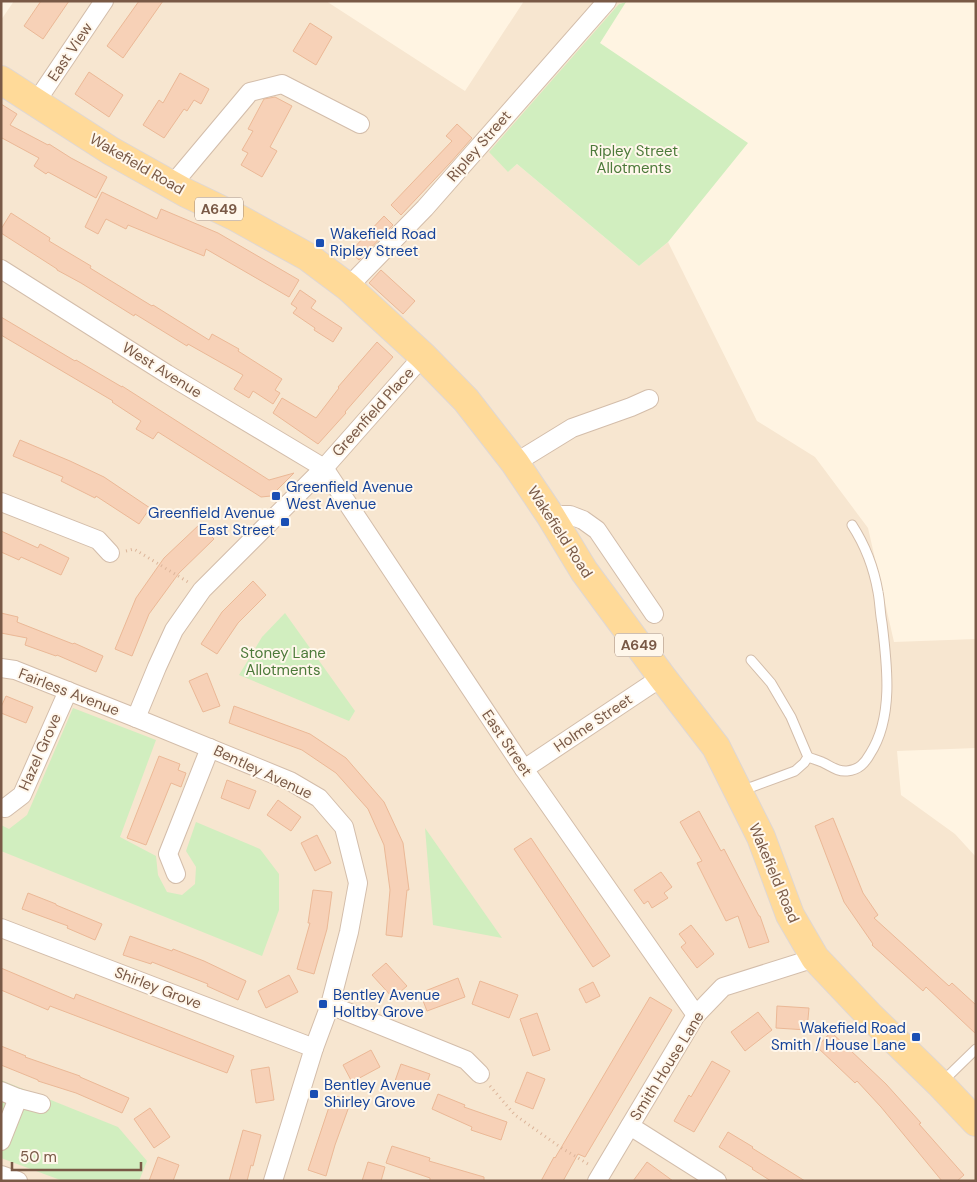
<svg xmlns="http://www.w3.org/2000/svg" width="977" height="1182" font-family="'DM Sans',sans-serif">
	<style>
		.residential { fill: #f7e6d0 }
		.green { fill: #d1eebf }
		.building { fill: #f7d1b7; stroke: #ebb896 }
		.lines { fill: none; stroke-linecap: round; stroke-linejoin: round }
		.service-casing { stroke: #d3bdaa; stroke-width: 11 }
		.minor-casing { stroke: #d3bdaa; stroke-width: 20 }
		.primary-casing { stroke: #dfd7d3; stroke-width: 30 }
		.path { stroke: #dcb59a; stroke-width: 3; stroke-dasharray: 1 4; stroke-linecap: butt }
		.service { stroke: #fff; stroke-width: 9 }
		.minor { stroke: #fff; stroke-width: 18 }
		.primary { stroke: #ffda99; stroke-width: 28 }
		.transit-dot { fill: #1a4fb4; stroke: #fff7eb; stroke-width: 2 }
		.labels { text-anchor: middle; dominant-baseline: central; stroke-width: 4; stroke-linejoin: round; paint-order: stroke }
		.shield { fill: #fff7eb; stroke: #a18878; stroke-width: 1 }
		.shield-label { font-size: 14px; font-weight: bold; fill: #795946 }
		.street-label { font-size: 15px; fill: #795946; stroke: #fff7eb }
		.park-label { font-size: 15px; fill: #4c7a3a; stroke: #fff7eb }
		.transit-label { font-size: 15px; fill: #164399; stroke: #fff7eb; text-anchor: start }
	</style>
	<rect width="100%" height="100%" fill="#fff4e2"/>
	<path class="residential" d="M 14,1 L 326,1 L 465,91 L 524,1 L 627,1 L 619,4 L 508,172 L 517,164 L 639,266 L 668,242 L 757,421 L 815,457 L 868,528 L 894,642 L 976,639 L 976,748 L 897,751 L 901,795 L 955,834 L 976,857 L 976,1181 L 1,1181 L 1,20 Z"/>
	<g class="green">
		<path d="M 626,2 L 600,43 L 748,143 L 668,242 L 639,266 L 517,164 L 508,172 L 489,152 L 619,4 Z"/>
		<path d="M 285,613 L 355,711 L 349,721 L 239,675 L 262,637 Z"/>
		<path d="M 73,708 L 156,740 L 120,837 L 156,856 L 158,875 L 167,892 L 182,895 L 195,884 L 196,867 L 186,851 L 196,822 L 260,849 L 279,874 L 279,910 L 262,956 L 1,851 L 1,825 L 9,829 L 27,815 Z"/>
		<path d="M 425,828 L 502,938 L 433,925 Z"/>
		<path d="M 1,1080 L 118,1127 L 147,1161 L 139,1181 L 63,1181 L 1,1158 Z"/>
	</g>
	<g class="building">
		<path d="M 41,1 L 69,1 L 43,39 L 24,26 Z"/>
		<path d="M 139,1 L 163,1 L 123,58 L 107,46 Z"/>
		<path d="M 310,23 L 332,37 L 316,65 L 293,51 Z"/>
		<path d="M 89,72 L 123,95 L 109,117 L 75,94 Z"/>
		<path d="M 180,73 L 209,89 L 201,104 L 194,100 L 187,111 L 184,109 L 164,138 L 143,125 L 159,100 L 163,103 Z"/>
		<path d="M 275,97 L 292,106 L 270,147 L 277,151 L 262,177 L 241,165 L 248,153 L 242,150 L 253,131 L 248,129 L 264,99 Z"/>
		<path d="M 1,104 L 17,114 L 10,125 L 48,145 L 49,144 L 71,158 L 107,177 L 96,198 L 48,172 L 46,174 L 34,166 L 39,158 L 2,138 L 1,140 Z"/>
		<path d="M 457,124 L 472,138 L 450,163 L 401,215 L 391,205 L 452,141 L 446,136 Z"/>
		<path d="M 102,192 L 157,219 L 161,209 L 218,233 L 299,280 L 289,297 L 206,249 L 204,256 L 128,225 L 126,229 L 106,219 L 98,234 L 85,227 Z"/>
		<path d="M 11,213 L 50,238 L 49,241 L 91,266 L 90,268 L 152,306 L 153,305 L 209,340 L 212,334 L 239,349 L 238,351 L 282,379 L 275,390 L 280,393 L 273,404 L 253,391 L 249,398 L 234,389 L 243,375 L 188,344 L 187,346 L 135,314 L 134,316 L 81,283 L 57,270 L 57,269 L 1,233 L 1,229 Z"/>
		<path d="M 384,216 L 393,225 L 359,260 L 350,252 Z"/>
		<path d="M 381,270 L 415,301 L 403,314 L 369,283 Z"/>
		<path d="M 300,290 L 316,301 L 311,308 L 342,328 L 333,342 L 314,330 L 315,328 L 293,313 L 297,308 L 291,304 Z"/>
		<path d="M 1,317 L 75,361 L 76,360 L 122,387 L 122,386 L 269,480 L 294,473 L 271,496 L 261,497 L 158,432 L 153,439 L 136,429 L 141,421 L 112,402 L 113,401 L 1,335 Z"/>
		<path d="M 377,342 L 393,357 L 345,412 L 346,413 L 318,444 L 273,413 L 282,398 L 316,418 L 339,388 L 338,387 Z"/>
		<path d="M 20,440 L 70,461 L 104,477 L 150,508 L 139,524 L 96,496 L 95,498 L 61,481 L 63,477 L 13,456 Z"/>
		<path d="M 200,524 L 214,539 L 179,573 L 149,614 L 132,656 L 115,649 L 136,598 L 164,558 Z"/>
		<path d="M 1,531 L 38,548 L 40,544 L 69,558 L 61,575 L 21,557 L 19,560 L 1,552 Z"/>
		<path d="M 253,581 L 266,595 L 238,623 L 217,654 L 201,644 L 222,612 Z"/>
		<path d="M 1,613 L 18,617 L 17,622 L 73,644 L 74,643 L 103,656 L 96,672 L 57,655 L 56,656 L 25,645 L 27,638 L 1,633 Z"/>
		<path d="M 207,673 L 220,706 L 203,712 L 189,681 Z"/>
		<path d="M 6,696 L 33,707 L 26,723 L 1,713 L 1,707 Z"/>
		<path d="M 234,706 L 310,734 L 346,758 L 384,802 L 403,843 L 409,890 L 407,890 L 402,937 L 386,935 L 390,890 L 384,845 L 368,809 L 336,773 L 302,750 L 229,723 Z"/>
		<path d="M 159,756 L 180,764 L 178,770 L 186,773 L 181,787 L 171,783 L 146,845 L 127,838 Z"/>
		<path d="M 227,780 L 256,791 L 249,809 L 221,798 Z"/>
		<path d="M 278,800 L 301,817 L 291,831 L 267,815 Z"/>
		<path d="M 699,811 L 721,851 L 724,849 L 759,916 L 760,916 L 769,942 L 749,948 L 738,916 L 726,921 L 697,863 L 702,861 L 680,822 Z"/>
		<path d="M 833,818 L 863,893 L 878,915 L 874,918 L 949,986 L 952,983 L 976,1005 L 976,1034 L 926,987 L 923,991 L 872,945 L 873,944 L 844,902 L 815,826 Z"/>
		<path d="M 317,835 L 331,863 L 315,871 L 301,843 Z"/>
		<path d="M 531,838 L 610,956 L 593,967 L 514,849 Z"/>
		<path d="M 661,872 L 672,887 L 664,893 L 668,898 L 652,908 L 648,901 L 644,904 L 634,890 Z"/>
		<path d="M 313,890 L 332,892 L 327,929 L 314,974 L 297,969 L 310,923 L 308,923 Z"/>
		<path d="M 28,893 L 56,904 L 56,905 L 102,924 L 95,940 L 67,928 L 68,926 L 22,909 Z"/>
		<path d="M 691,925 L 714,954 L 697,968 L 681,947 L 686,943 L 679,934 Z"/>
		<path d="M 130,936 L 172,951 L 173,949 L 204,961 L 246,981 L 238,1000 L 207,986 L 208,984 L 152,962 L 151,964 L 123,955 Z"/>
		<path d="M 386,963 L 407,986 L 393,998 L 372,975 Z"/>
		<path d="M 1,968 L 74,999 L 76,994 L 234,1056 L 227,1073 L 50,1006 L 48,1010 L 1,990 Z"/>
		<path d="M 289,975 L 298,992 L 266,1008 L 258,991 Z"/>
		<path d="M 458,978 L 465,997 L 427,1011 L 420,993 Z"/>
		<path d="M 480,981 L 518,995 L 509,1018 L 472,1004 Z"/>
		<path d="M 593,982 L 600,996 L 586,1003 L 579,989 Z"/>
		<path d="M 650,997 L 672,1010 L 585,1157 L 578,1154 L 563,1181 L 541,1181 L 554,1157 L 555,1158 Z"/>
		<path d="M 777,1006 L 809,1008 L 807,1030 L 776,1028 Z"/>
		<path d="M 758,1012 L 772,1030 L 745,1051 L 731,1032 Z"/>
		<path d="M 537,1013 L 550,1050 L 533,1056 L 520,1019 Z"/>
		<path d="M 831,1032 L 886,1084 L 921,1123 L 919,1124 L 964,1175 L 957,1181 L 942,1181 L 881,1107 L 857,1081 L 855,1083 L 817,1047 Z"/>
		<path d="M 1,1046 L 26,1056 L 25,1057 L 80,1076 L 80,1077 L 129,1098 L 122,1113 L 76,1093 L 38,1081 L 38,1080 L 1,1065 Z"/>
		<path d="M 371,1050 L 380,1067 L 352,1082 L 343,1065 Z"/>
		<path d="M 712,1061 L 730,1071 L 694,1132 L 674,1121 L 689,1095 L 691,1097 Z"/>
		<path d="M 401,1064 L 430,1074 L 424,1091 L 395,1081 Z"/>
		<path d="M 269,1067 L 274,1100 L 256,1103 L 251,1070 Z"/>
		<path d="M 527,1072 L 545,1079 L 533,1109 L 515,1102 Z"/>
		<path d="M 438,1094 L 465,1105 L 464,1107 L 507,1122 L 501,1140 L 471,1130 L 472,1127 L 432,1109 Z"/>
		<path d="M 333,1095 L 351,1101 L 335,1145 L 326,1176 L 308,1170 Z"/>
		<path d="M 150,1108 L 170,1137 L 154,1148 L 134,1119 Z"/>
		<path d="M 243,1130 L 261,1135 L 253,1166 L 251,1165 L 247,1181 L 229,1181 Z"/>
		<path d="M 728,1132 L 753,1147 L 752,1148 L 805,1181 L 771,1181 L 752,1169 L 753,1168 L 719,1147 Z"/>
		<path d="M 392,1146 L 430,1158 L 429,1161 L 484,1177 L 484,1181 L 430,1181 L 430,1178 L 386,1163 Z"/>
		<path d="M 158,1157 L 179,1165 L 173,1181 L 149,1181 Z"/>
		<path d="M 368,1162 L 385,1167 L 381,1181 L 362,1181 Z"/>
		<path d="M 647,1162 L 673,1181 L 633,1181 Z"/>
	</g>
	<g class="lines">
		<g class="service-casing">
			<g id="service">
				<path d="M 808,757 C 813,759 818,760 822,762 C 831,766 837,772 847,771 C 859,770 865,763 870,754 C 894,717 887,664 882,623 C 880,613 880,602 878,592 C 874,569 865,545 852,525"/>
				<path d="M 741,791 L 795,771 L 804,763 L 808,757 L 791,717 L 771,683 L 751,660"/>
				<path d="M 942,1082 L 976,1049"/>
			</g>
		</g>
		<g class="minor-casing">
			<g id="minor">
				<path d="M 36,102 L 104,1"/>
				<path d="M 172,185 L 250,92 L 282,84 L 360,124"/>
				<path d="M 1,269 L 167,374 L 324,468 L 524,769 L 696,1015"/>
				<path d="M 348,287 L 425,208 L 607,1"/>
				<path d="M 515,463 L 572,428 L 631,407 L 649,399"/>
				<path d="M 1,502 L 98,540 L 110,553"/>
				<path d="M 550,515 L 570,515 L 583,520 L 597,530 L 654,614"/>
				<path d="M 1,668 L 15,670 L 136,718 L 290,781 L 319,798 L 344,827 L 358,883 L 349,932 L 330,1005 L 314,1048 L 273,1181"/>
				<path d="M 136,718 L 157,667 L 174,630 L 202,590 L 324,468 L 423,356"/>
				<path d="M 524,769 L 662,677"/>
				<path d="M 5,808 L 22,795 L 68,691"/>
				<path d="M 176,874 L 168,854 L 210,748"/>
				<path d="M 1,928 L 314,1048"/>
				<path d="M 330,1005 L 466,1060 L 480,1074"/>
				<path d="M 1,1091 L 18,1098 L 41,1104"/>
				<path d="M 630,1126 L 717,1181"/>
				<path d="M 1,1141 L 18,1098"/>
				<path d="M 1,1175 L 18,1181"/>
				<path d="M 597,1181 L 696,1015 L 723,987 L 815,958"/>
			</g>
		</g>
		<g class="primary-casing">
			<path id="primary" d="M 1,80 L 111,151 L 186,193 L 234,216 L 308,257 L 348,287 L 423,356 L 466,400 L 515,463 L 550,515 L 584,571 L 662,677 L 716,747 L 761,837 L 790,915 L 815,958 L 870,1016 L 940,1084 L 976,1122"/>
		</g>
		<g class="path">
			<path d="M 126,551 L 134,549 L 188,582"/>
			<path d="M 490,1086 L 515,1115 L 560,1147 L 588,1164"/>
		</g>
		<use href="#service" class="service"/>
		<use href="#minor" class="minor"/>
		<use href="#primary" class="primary"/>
	</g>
	<g class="transit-dot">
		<rect x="315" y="238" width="10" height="10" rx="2.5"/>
		<rect x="271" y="491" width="10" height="10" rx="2.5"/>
		<rect x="280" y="517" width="10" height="10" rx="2.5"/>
		<rect x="318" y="999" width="10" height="10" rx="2.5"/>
		<rect x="911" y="1032" width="10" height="10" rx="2.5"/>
		<rect x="309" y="1089" width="10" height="10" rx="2.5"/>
	</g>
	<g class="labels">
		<g class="shield">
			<rect x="195" y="197.5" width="48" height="23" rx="4"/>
			<rect x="615" y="633.5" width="48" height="23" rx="4"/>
		</g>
		<g class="shield-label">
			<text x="219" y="209">A649</text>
			<text x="639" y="645">A649</text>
		</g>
		<g class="street-label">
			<text transform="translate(70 52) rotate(-56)">East View</text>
			<text transform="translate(479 146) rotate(-49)">Ripley Street</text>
			<text transform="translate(137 164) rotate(30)">Wakefield Road</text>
			<text transform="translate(162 370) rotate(32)">West Avenue</text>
			<text transform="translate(373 412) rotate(-48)">Greenfield Place</text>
			<text transform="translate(560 532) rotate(57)">Wakefield Road</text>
			<text transform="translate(69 692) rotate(21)">Fairless Avenue</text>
			<text transform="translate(593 723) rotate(-34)">Holme Street</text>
			<text transform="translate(507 743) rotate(56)">East Street</text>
			<text transform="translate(40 752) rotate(-66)">Hazel Grove</text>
			<text transform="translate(263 772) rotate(25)">Bentley Avenue</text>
			<text transform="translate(774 873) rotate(67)">Wakefield Road</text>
			<text transform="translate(158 988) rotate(21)">Shirley Grove</text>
			<text transform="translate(667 1066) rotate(-58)">Smith House Lane</text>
		</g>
		<g class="park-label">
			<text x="634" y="151">Ripley Street<tspan x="634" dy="17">Allotments</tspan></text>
			<text x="283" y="653">Stoney Lane<tspan x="283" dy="17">Allotments</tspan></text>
		</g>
		<g class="transit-label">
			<text x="330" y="234">Wakefield Road<tspan x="330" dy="17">Ripley Street</tspan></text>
			<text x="286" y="487">Greenfield Avenue<tspan x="286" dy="17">West Avenue</tspan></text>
			<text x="275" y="513" text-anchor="end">Greenfield Avenue<tspan x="275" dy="17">East Street</tspan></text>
			<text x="333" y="995">Bentley Avenue<tspan x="333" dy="17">Holtby Grove</tspan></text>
			<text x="906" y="1028" text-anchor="end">Wakefield Road<tspan x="906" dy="17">Smith / House Lane</tspan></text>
			<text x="324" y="1085">Bentley Avenue<tspan x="324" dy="17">Shirley Grove</tspan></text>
		</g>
	</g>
	<rect width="977" height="1182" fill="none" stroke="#795946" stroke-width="5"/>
	<path d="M12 1162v8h129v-8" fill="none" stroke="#795946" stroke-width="2.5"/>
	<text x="20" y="1162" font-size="15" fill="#795946" stroke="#fff7eb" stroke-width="4" paint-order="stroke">50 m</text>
</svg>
